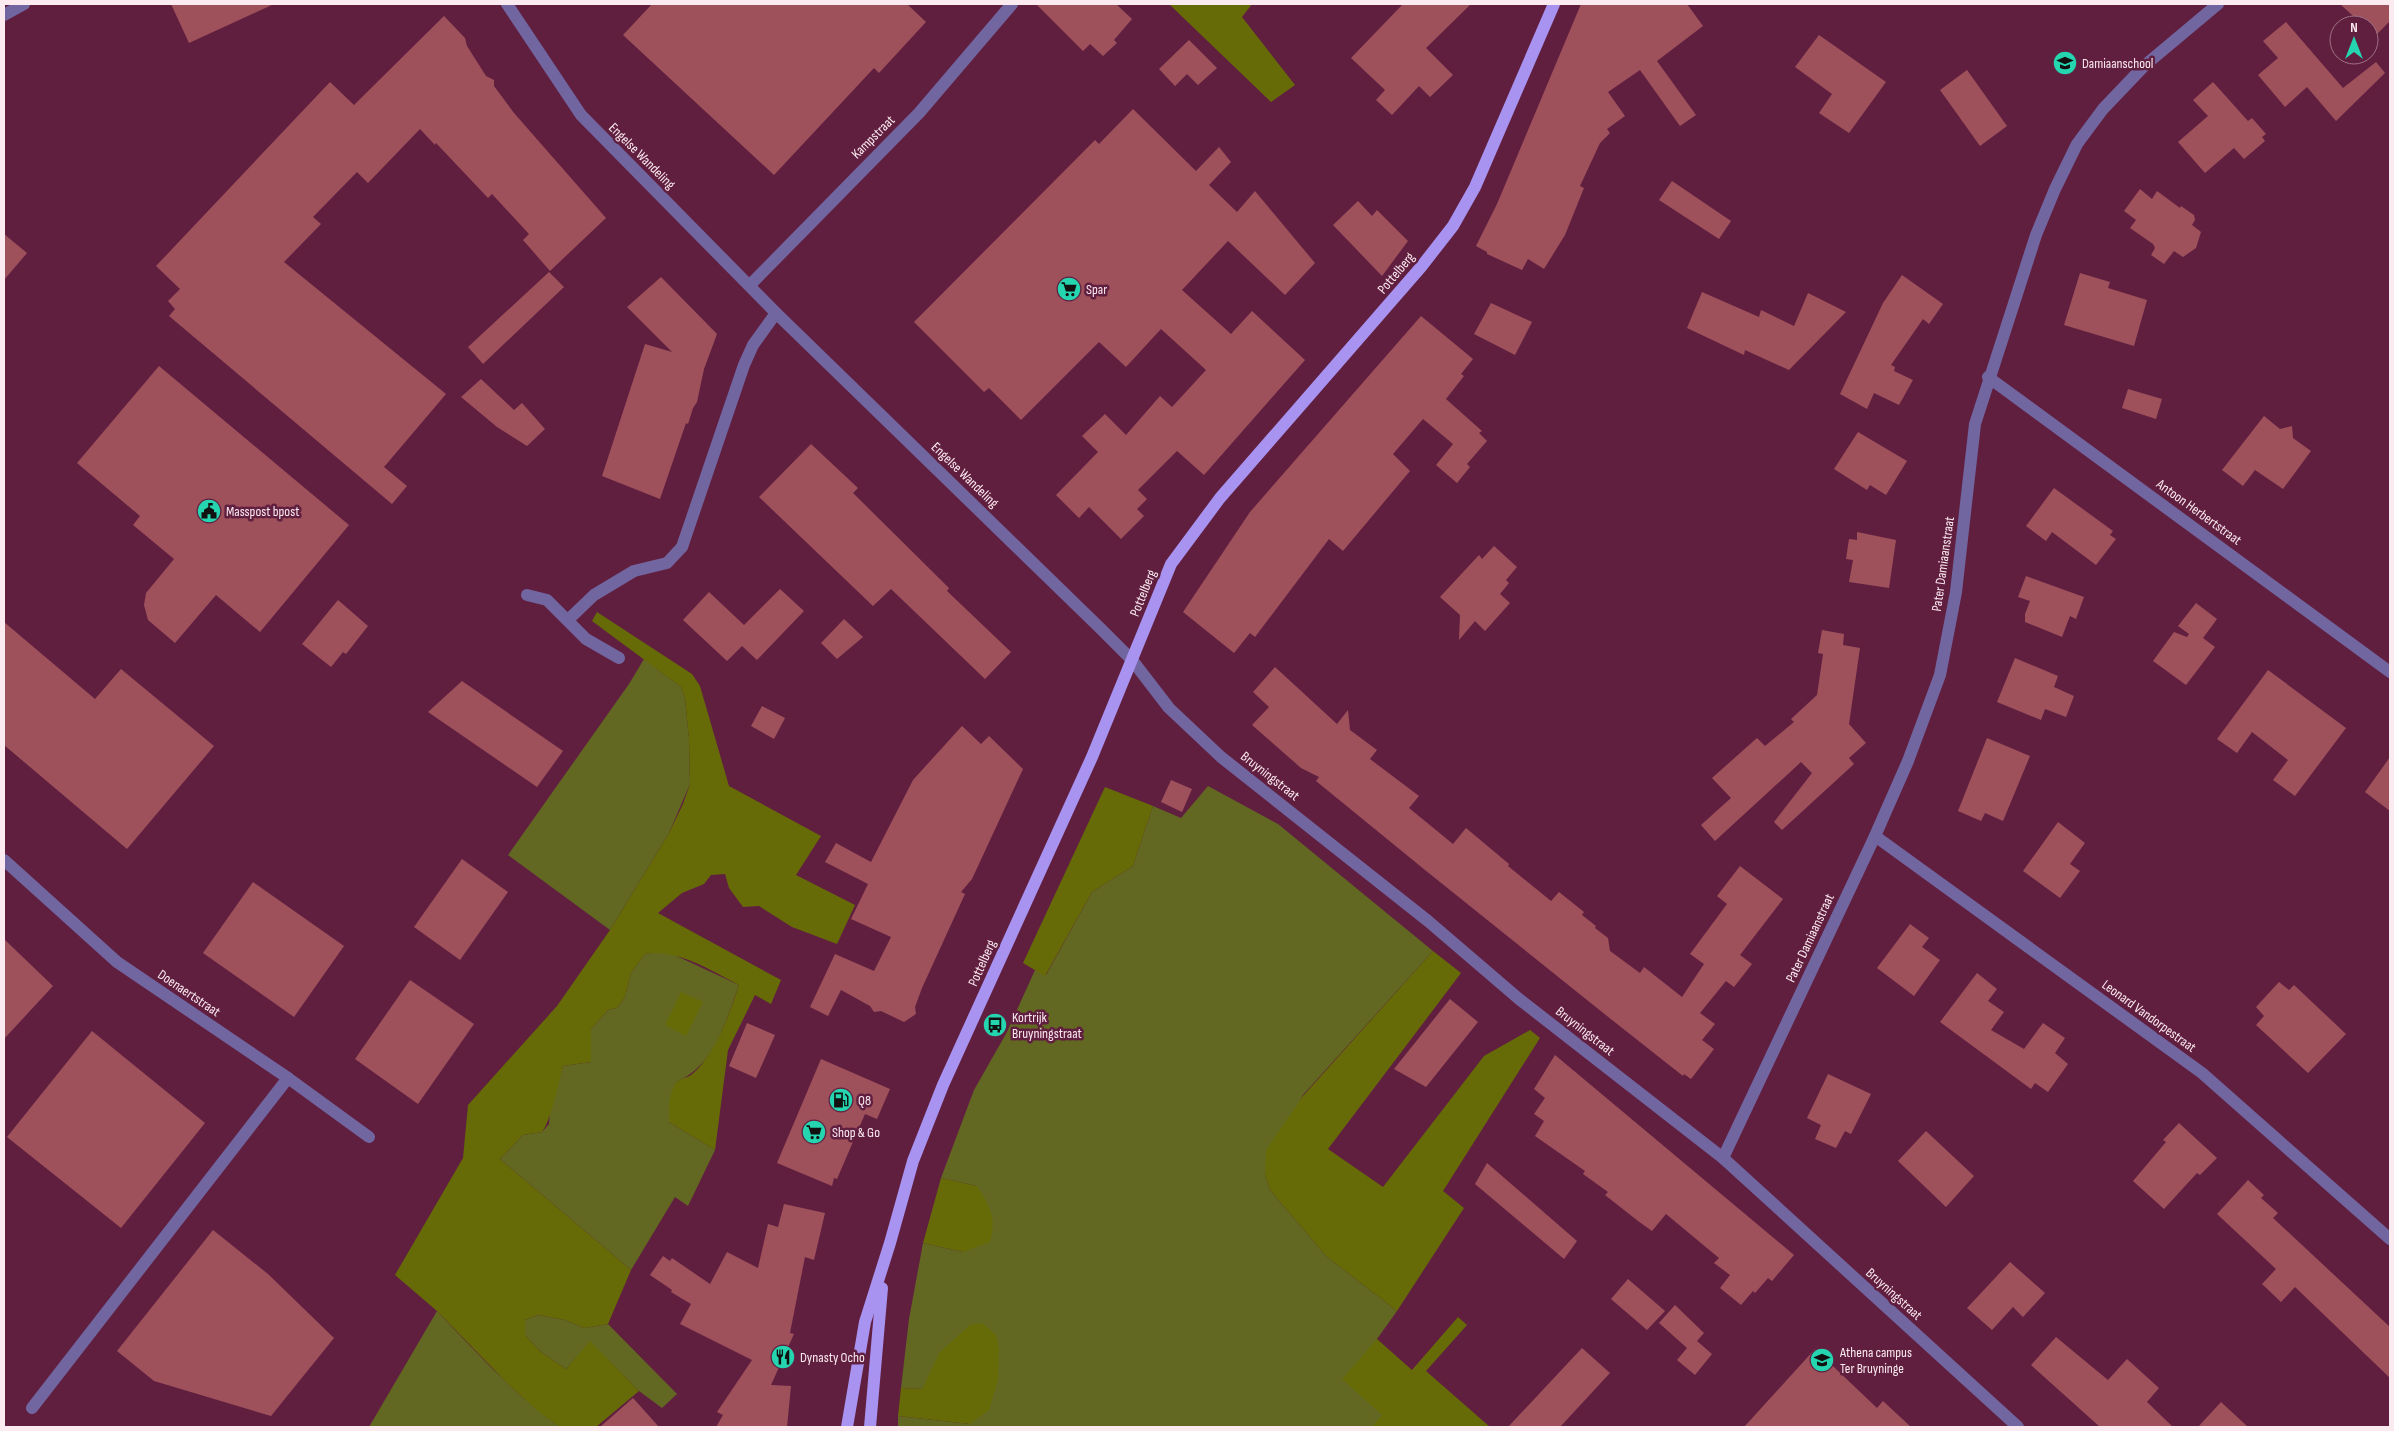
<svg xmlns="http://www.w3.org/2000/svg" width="2394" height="1431" font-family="'Sofia Sans Condensed',sans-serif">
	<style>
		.green { fill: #626722 }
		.forest { fill: #666b07 }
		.building { fill: #9e515b }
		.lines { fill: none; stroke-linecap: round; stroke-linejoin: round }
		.minor { stroke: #7266a0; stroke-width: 12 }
		.major { stroke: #a893f0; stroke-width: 12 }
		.labels { text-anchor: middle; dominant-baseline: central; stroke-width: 5; stroke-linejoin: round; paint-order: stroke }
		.poi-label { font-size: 14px; fill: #fbeaf0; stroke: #611f40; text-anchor: start }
		.street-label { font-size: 14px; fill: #fbeaf0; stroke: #611f40 }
	</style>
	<rect width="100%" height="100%" fill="#611f40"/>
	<g class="green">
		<path d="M 644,659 L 681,687 L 685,698 L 689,739 L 690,784 L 669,833 L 610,930 L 508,855 L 629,684 Z"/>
		<path d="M 1208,786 L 1278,824 L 1433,951 L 1303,1095 L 1265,1174 L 1270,1190 L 1326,1256 L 1397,1311 L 1377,1339 L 1383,1416 L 1372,1427 L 898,1427 L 898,1416 L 970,1424 L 930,1375 L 922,1389 L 901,1388 L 909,1319 L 923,1243 L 963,1252 L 977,1186 L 941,1178 L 974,1090 L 1007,1032 L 1035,970 L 1046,975 L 1092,892 L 1133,866 L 1153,806 L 1181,818 Z"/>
		<path d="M 657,952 L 670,953 L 739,985 C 726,1020 715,1065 678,1081 L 669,1122 L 715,1150 L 688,1206 L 675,1197 L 631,1270 L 500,1159 L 523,1135 L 542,1132 L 549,1124 L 550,1111 L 563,1066 L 591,1062 L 591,1029 L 608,1010 L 617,1008 L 625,997 L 631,973 L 645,954 Z"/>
		<path d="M 437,1311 C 476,1352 514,1394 560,1427 L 369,1427 Z"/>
		<path d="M 538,1315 L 565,1320 L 584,1328 L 608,1324 L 677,1394 L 662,1408 L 639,1391 L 590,1342 L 566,1369 L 541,1352 L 525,1335 L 525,1320 Z"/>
	</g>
	<g class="forest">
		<path d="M 1169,4 L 1252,4 L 1242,17 L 1295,85 L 1271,102 Z"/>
		<path d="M 597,612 L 692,674 L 700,686 L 729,786 L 821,836 L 796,875 L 855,905 L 837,944 L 792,927 L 759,906 L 743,907 L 729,888 L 725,874 L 711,875 L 704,884 L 682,893 L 658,913 L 781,980 L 771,1004 L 755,995 L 728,1050 L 715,1150 L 669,1122 C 669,1110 668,1092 677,1082 C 681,1078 687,1078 691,1075 C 695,1072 701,1066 704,1061 C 721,1039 730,1011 739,985 C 712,971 676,948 645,954 L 631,973 L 625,997 L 617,1008 L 608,1010 L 591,1029 L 591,1062 L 563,1066 C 559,1082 551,1121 542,1132 L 523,1135 L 500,1159 L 631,1270 L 608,1324 L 584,1328 L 565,1320 L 538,1315 L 525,1320 L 525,1335 L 541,1352 L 566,1369 L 590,1341 L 639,1391 L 596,1427 L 560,1427 L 539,1412 L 508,1384 L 437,1311 L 395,1275 L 463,1158 L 468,1105 L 557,1006 L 610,930 L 669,833 L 683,804 L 690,784 L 689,739 L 685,698 L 681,687 L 592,621 Z"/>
		<path d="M 1105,787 L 1153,806 L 1133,866 L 1092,892 L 1045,976 L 1023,963 Z"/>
		<path d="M 1433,951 L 1461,973 L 1328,1149 L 1383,1187 L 1484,1056 L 1530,1030 L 1540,1038 L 1443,1191 L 1464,1208 L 1397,1311 L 1326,1256 L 1270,1190 L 1265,1174 L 1266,1150 L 1303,1096 Z"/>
		<path d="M 681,992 L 703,1002 L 686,1036 L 665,1025 Z"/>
		<path d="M 941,1178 L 977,1186 C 990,1207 997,1217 990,1242 L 963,1252 L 923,1243 Z"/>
		<path d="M 1458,1317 L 1467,1325 L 1426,1371 L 1490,1427 L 1372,1427 L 1382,1415 L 1342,1379 L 1377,1339 L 1412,1370 Z"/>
		<path d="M 982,1323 L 996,1335 L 999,1348 L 998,1380 L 989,1410 L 970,1424 L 898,1416 L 901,1388 L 922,1389 L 940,1352 L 970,1325 Z"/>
	</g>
	<g class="building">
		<path d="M 171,4 L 274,4 L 189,43 Z"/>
		<path d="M 652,4 L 907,4 L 926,22 L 879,73 L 874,68 L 774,175 L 623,35 Z"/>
		<path d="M 1036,4 L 1116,4 L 1132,19 L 1114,40 L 1117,43 L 1103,56 L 1090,44 L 1083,51 Z"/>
		<path d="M 1403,4 L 1471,4 L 1426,48 L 1453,75 L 1430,97 L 1419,86 L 1392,115 L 1376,100 L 1385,90 L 1351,58 Z"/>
		<path d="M 1581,4 L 1687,4 L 1703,26 L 1657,61 L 1696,115 L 1680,126 L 1640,70 L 1608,92 L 1625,116 L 1607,129 L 1610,133 L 1600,143 L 1580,186 L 1584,188 L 1565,235 L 1544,269 L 1528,259 L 1522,270 L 1487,254 L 1487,252 L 1476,246 L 1497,204 Z"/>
		<path d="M 2340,4 L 2390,4 L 2390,21 L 2375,36 L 2369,31 L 2369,25 L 2363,25 Z"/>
		<path d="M 444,16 L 465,38 L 467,46 L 486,76 L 494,80 L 494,86 L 514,113 L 606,218 L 550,271 L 523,240 L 529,234 L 492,194 L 488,198 L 436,143 L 435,145 L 420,129 L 368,183 L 357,172 L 313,217 L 321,224 L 284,262 L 446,394 L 384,467 L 407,486 L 392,504 L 169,316 L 175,309 L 168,301 L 180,289 L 156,266 L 330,82 L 354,105 Z"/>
		<path d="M 2286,22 L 2343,88 L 2376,62 L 2385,73 L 2336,121 L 2307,87 L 2285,107 L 2258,75 L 2278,58 L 2263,41 Z"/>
		<path d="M 1819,35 L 1886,82 L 1849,133 L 1819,113 L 1832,94 L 1795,67 Z"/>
		<path d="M 1189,40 L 1217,68 L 1198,85 L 1187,74 L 1175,86 L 1159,69 Z"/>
		<path d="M 1967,70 L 2007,126 L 1980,146 L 1940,90 Z"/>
		<path d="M 2213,82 L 2248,121 L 2252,118 L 2266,134 L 2262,137 L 2265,141 L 2244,159 L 2234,148 L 2205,173 L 2178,142 L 2208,116 L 2193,100 Z"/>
		<path d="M 1133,109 L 1196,171 L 1219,147 L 1231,162 L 1209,185 L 1237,212 L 1255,191 L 1315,263 L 1285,295 L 1228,241 L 1182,290 L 1231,334 L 1252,311 L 1305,360 L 1204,475 L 1177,451 L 1138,490 L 1147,499 L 1137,509 L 1144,516 L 1121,539 L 1089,507 L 1079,518 L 1056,495 L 1098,452 L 1082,436 L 1105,414 L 1126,435 L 1160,396 L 1172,407 L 1206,370 L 1161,329 L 1126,367 L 1099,342 L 1021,420 L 989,388 L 984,392 L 914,322 L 1095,140 L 1099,144 Z"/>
		<path d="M 1672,181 L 1731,221 L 1719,239 L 1659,200 Z"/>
		<path d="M 2140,189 L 2152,199 L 2157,191 L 2180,208 L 2181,206 L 2194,215 L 2195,220 L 2192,225 L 2201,232 L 2196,248 L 2183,257 L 2174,251 L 2164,264 L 2151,255 L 2155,248 L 2153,244 L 2130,228 L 2136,220 L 2124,211 Z"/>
		<path d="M 1358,201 L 1372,216 L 1377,210 L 1408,241 L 1382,276 L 1333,225 Z"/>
		<path d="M 4,234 L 27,253 L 4,280 Z"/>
		<path d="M 549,272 L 564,287 L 483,364 L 468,347 Z"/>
		<path d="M 2080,273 L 2110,282 L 2108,288 L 2147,300 L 2134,346 L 2064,325 Z"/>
		<path d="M 1902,275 L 1943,304 L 1929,324 L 1923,319 L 1891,365 L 1895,367 L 1894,371 L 1913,380 L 1899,405 L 1874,393 L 1867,409 L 1840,394 L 1883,303 Z"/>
		<path d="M 661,277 L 717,334 L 704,369 L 697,402 L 693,408 L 688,424 L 686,423 L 660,499 L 602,476 L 645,344 L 672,352 L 627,307 Z"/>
		<path d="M 1702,292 L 1759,317 L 1761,310 L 1794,326 L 1808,293 L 1846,312 L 1789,370 L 1745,350 L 1744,355 L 1687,328 Z"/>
		<path d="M 1491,303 L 1532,322 L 1515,355 L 1474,334 Z"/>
		<path d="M 1421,316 L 1473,359 L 1461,374 L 1464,376 L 1446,399 L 1482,431 L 1479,433 L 1487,441 L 1467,464 L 1470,467 L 1457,483 L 1436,465 L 1453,444 L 1423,419 L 1393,454 L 1410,471 L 1343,551 L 1329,539 L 1255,637 L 1250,633 L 1234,653 L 1183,612 L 1250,512 Z"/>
		<path d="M 159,366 L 349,525 L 260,632 L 216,595 L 175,643 L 148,620 L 144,605 L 146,593 L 174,559 L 133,525 L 140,516 L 77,463 Z"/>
		<path d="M 481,379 L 514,410 L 522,403 L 545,429 L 527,446 L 497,427 L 461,397 Z"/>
		<path d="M 2128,389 L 2162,399 L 2156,419 L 2122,408 Z"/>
		<path d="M 2264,416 L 2280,429 L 2292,426 L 2293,438 L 2311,451 L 2283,489 L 2255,470 L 2243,486 L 2222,470 Z"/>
		<path d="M 1858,432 L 1907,461 L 1886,495 L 1870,485 L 1867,490 L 1834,469 Z"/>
		<path d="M 811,444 L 858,488 L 853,493 L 949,588 L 947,591 L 1011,652 L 985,679 L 891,589 L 873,606 L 759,497 Z"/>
		<path d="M 2054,488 L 2113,531 L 2110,535 L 2116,539 L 2096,565 L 2052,532 L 2046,541 L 2026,526 Z"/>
		<path d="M 1857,532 L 1896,540 L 1889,588 L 1849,582 L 1853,560 L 1846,559 L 1849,539 L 1857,540 Z"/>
		<path d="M 1494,546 L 1517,567 L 1506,580 L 1509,583 L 1500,594 L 1510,603 L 1485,631 L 1475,621 L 1459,640 L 1460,615 L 1440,597 L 1479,555 L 1482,559 Z"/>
		<path d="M 2026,576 L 2084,597 L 2076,619 L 2070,616 L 2062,637 L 2025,622 L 2025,614 L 2030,601 L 2018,597 Z"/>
		<path d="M 780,589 L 804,611 L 757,660 L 742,646 L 727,661 L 683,620 L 709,592 L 744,625 Z"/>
		<path d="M 338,600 L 368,626 L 346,654 L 343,652 L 331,667 L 302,644 Z"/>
		<path d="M 2196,603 L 2217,619 L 2203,638 L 2215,647 L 2186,685 L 2153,661 L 2174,632 L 2187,637 L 2189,634 L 2178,626 Z"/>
		<path d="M 844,619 L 863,637 L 837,659 L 821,643 Z"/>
		<path d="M 4,622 L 95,699 L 121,669 L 214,746 L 127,849 L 4,745 Z"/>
		<path d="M 1822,630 L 1844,634 L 1843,645 L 1860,648 L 1849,724 L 1866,743 L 1849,758 L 1854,764 L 1782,830 L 1774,822 L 1812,773 L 1801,762 L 1715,841 L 1701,825 L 1731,798 L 1712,778 L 1757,738 L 1765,746 L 1794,722 L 1791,719 L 1817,695 L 1823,654 L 1818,653 Z"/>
		<path d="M 2015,658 L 2058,676 L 2054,687 L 2074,696 L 2066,717 L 2045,709 L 2041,720 L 1997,702 Z"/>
		<path d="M 1275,667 L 1337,724 L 1348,710 L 1350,730 L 1377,750 L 1370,759 L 1419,796 L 1409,808 L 1453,844 L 1466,828 L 1509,864 L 1508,866 L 1551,901 L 1559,892 L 1584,912 L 1582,915 L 1596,926 L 1595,928 L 1608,938 L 1610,951 L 1640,973 L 1644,967 L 1682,997 L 1704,964 L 1690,954 L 1727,904 L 1717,896 L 1740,866 L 1783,899 L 1740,955 L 1752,964 L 1734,987 L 1726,981 L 1700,1013 L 1715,1024 L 1702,1040 L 1714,1049 L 1691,1079 L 1684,1074 L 1683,1076 L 1607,1016 L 1425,870 L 1316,781 L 1319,777 L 1301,768 L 1252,725 L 1269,707 L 1253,692 Z"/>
		<path d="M 2268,670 L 2346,728 L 2295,796 L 2273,780 L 2288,760 L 2252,732 L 2237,753 L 2217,739 Z"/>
		<path d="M 462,681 L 563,751 L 537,787 L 428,712 Z"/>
		<path d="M 762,706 L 785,718 L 774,739 L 751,726 Z"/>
		<path d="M 962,726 L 981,744 L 989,736 L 1023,769 L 972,879 L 961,892 L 965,894 L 922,988 L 915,1007 L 916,1014 L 904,1022 L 881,1011 L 874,1012 L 870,1006 L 841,990 L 828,1016 L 810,1007 L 835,954 L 874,971 L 891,937 L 851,919 L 868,884 L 825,862 L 836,843 L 871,862 L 913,780 Z"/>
		<path d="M 1987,738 L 2030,756 L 2003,821 L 1985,813 L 1981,821 L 1958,811 Z"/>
		<path d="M 2390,757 L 2390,811 L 2365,792 Z"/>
		<path d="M 1171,780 L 1192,789 L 1182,812 L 1161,802 Z"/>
		<path d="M 2058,822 L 2085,843 L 2070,864 L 2080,871 L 2060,898 L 2023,871 Z"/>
		<path d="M 462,859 L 508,892 L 460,960 L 414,927 Z"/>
		<path d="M 253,882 L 344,946 L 294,1017 L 203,953 Z"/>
		<path d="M 1910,924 L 1929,938 L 1922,947 L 1940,960 L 1914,996 L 1877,968 Z"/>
		<path d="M 4,939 L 53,986 L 4,1039 Z"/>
		<path d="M 1977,973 L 1997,989 L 1988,1001 L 2004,1012 L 1991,1030 L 2024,1049 L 2043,1023 L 2065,1038 L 2055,1053 L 2068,1064 L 2048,1092 L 2035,1083 L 2031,1089 L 1940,1022 Z"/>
		<path d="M 410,980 L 474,1024 L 418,1104 L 355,1059 Z"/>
		<path d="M 2279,982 L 2289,990 L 2294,985 L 2346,1034 L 2308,1073 L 2256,1025 L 2264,1016 L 2256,1007 Z"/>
		<path d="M 1450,999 L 1478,1022 L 1426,1087 L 1394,1069 Z"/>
		<path d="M 747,1023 L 775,1035 L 756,1078 L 729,1066 Z"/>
		<path d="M 92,1031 L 205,1123 L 121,1228 L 7,1137 Z"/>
		<path d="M 1555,1055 L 1794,1255 L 1772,1281 L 1768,1278 L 1755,1293 L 1753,1291 L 1741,1305 L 1720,1288 L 1730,1275 L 1714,1263 L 1719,1258 L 1666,1214 L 1652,1231 L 1638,1221 L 1605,1195 L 1608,1192 L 1583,1174 L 1585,1171 L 1535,1136 L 1544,1121 L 1534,1114 L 1545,1098 L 1534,1089 Z"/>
		<path d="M 821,1059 L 890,1089 L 877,1119 L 865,1114 L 837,1179 L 834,1178 L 832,1186 L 777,1163 Z"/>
		<path d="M 1828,1074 L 1871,1094 L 1851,1134 L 1845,1131 L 1836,1148 L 1815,1139 L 1821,1125 L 1807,1118 Z"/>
		<path d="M 2179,1123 L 2217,1158 L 2200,1175 L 2197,1173 L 2164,1209 L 2133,1181 L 2166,1142 L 2163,1140 Z"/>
		<path d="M 1926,1131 L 1974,1176 L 1946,1207 L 1898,1161 Z"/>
		<path d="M 1487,1163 L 1577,1241 L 1564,1259 L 1475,1184 Z"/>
		<path d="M 2248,1180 L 2264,1195 L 2261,1198 L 2278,1213 L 2273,1218 L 2390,1327 L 2390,1378 L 2295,1287 L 2281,1302 L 2262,1284 L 2276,1269 L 2217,1214 Z"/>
		<path d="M 784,1204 L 825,1213 L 814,1260 L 805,1257 L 790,1333 L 794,1334 L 771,1385 L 791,1386 L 787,1427 L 716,1427 L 723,1415 L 717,1412 L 752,1360 L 680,1324 L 691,1304 L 671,1292 L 672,1290 L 650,1275 L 663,1256 L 670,1261 L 672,1258 L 710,1284 L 727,1252 L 758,1268 L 768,1224 L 778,1227 Z"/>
		<path d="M 213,1230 L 268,1274 L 334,1338 L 271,1416 L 154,1381 L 117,1351 Z"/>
		<path d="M 2010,1262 L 2045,1293 L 2023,1317 L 2013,1307 L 1992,1330 L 1967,1308 Z"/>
		<path d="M 1628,1279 L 1665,1311 L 1647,1330 L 1611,1299 Z"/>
		<path d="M 1675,1305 L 1704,1333 L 1697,1341 L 1712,1354 L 1695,1375 L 1677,1360 L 1687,1348 L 1659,1323 Z"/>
		<path d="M 2056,1337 L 2108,1380 L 2127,1359 L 2159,1388 L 2147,1402 L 2173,1427 L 2100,1427 L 2031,1365 Z"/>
		<path d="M 1582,1348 L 1610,1373 L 1560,1427 L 1508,1427 Z"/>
		<path d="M 1815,1349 L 1877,1408 L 1883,1401 L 1911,1427 L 1744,1427 Z"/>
		<path d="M 633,1398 L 659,1427 L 600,1427 Z"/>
		<path d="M 2221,1402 L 2248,1427 L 2198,1427 Z"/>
	</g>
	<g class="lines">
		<g class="minor">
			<path d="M 507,4 L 581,115 L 776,313 L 1100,628 L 1132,660 L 1169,708 L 1221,757 L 1428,921 L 1519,999 L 1723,1158 L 2018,1427"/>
			<path d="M 4,15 L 24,4"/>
			<path d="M 750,285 L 919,113 L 1012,4"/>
			<path d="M 1988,377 L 2390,672"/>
			<path d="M 527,595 L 547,600 L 586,639 L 619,658"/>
			<path d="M 569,619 L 594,595 L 634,571 L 667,563 L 682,547 L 744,365 L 753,345 L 776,313"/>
			<path d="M 1875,836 L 2202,1073 L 2390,1239"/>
			<path d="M 4,860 L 117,962 L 288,1078 L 369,1137"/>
			<path d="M 1723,1158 L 1875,836 L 1908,761 L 1940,675 L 1956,592 L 1975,424 L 2036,235 L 2055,189 L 2077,144 L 2103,109 L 2144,66 L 2218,4"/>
			<path d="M 32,1408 L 288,1078"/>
		</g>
		<g class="major">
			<path d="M 847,1427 L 865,1322 L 890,1243 L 913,1161 L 943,1085 L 1092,757 L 1171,564 L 1220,498 L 1421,267 L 1453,226 L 1475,187 L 1554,4"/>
			<path d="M 870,1427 L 882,1288"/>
		</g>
	</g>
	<defs>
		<g id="school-disc" transform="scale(1.25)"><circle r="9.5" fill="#24d5af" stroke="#611f40"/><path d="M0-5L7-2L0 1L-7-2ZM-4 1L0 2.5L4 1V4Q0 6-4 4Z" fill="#111"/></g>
		<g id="supermarket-disc" transform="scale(1.25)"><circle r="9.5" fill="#24d5af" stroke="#611f40"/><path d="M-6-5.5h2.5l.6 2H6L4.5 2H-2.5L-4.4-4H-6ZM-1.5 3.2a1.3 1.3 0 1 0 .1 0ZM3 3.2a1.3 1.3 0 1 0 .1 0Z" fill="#111"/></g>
		<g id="civic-disc" transform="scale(1.25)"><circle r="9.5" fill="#24d5af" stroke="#611f40"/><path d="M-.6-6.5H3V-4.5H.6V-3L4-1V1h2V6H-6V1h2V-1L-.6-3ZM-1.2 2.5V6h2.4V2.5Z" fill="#111"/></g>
		<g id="bus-disc" transform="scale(1.25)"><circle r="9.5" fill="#24d5af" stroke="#611f40"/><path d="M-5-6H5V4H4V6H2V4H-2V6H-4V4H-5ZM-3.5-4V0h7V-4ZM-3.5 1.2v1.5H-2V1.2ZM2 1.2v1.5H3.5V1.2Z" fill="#111"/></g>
		<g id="fuel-disc" transform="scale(1.25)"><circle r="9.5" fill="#24d5af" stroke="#611f40"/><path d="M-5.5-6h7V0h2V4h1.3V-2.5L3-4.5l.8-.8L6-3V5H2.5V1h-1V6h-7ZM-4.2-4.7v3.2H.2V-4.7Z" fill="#111"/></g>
		<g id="restaurant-disc" transform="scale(1.25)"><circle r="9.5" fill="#24d5af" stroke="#611f40"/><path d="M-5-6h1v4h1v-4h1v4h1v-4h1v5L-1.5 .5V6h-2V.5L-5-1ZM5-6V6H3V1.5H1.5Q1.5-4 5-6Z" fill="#111"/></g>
	</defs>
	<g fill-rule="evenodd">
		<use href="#school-disc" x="2065" y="63"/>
		<use href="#supermarket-disc" x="1069" y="289"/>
		<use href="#civic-disc" x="209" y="511"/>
		<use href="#bus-disc" x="995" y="1025"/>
		<use href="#fuel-disc" x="841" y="1100"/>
		<use href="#supermarket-disc" x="814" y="1132"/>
		<use href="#restaurant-disc" x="783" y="1357"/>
		<use href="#school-disc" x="1822" y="1360"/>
	</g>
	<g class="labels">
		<g class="poi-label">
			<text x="2082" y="63">Damiaanschool</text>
			<text x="1086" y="289">Spar</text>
			<text x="226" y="511">Masspost bpost</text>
			<text x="1012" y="1017">Kortrijk<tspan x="1012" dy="16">Bruyningstraat</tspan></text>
			<text x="858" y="1100">Q8</text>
			<text x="832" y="1132">Shop &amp; Go</text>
			<text x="1840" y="1352">Athena campus<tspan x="1840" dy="16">Ter Bruyninge</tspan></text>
			<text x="800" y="1357">Dynasty Ocho</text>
		</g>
		<g class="street-label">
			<text transform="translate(873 137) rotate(-45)">Kampstraat</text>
			<text transform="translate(642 156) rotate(45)">Engelse Wandeling</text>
			<text transform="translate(1396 273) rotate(-50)">Pottelberg</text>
			<text transform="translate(965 475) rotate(44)">Engelse Wandeling</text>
			<text transform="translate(2199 512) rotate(36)">Antoon Herbertstraat</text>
			<text transform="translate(1943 564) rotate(-82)">Pater Damiaanstraat</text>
			<text transform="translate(1143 593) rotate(-68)">Pottelberg</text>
			<text transform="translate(1270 776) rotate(38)">Bruyningstraat</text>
			<text transform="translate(1810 938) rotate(-65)">Pater Damiaanstraat</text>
			<text transform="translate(982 963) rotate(-66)">Pottelberg</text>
			<text transform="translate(189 993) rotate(34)">Doenaertstraat</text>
			<text transform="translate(2149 1016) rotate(36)">Leonard Vandorpestraat</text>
			<text transform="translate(1585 1031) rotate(38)">Bruyningstraat</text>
			<text transform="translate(1894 1294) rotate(42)">Bruyningstraat</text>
		</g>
	</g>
	<rect width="2394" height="1431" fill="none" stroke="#fbeaf0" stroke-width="10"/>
	<g transform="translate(2354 40)"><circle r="24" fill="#611f40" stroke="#9f7086"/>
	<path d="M0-4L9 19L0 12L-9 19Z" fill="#24d5af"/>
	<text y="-8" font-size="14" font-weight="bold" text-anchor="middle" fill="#fbeaf0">N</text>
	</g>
</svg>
